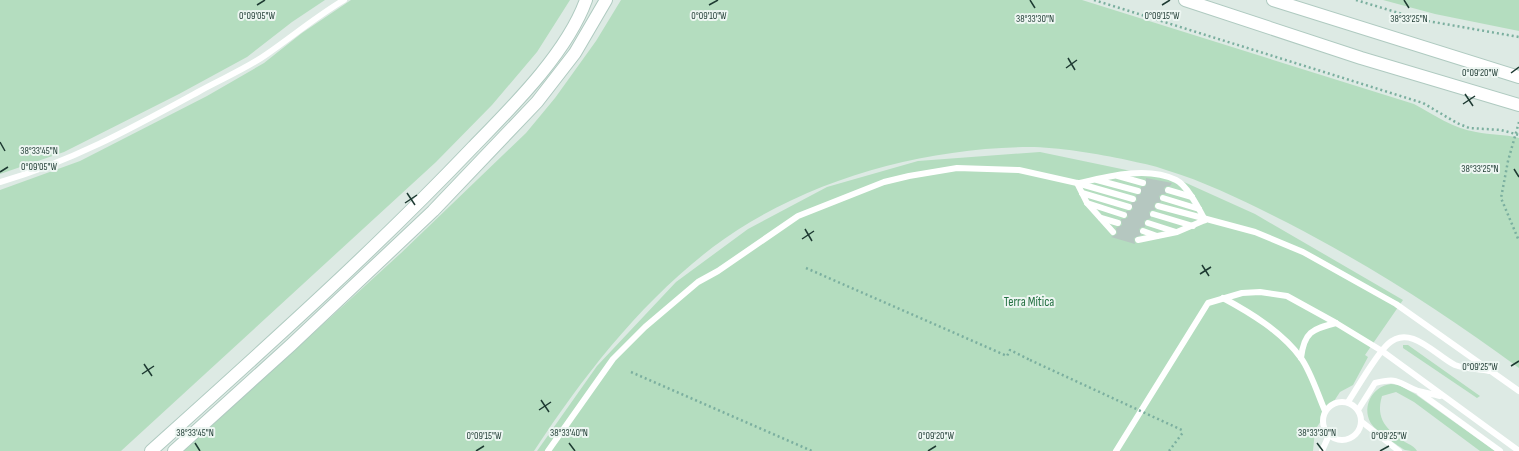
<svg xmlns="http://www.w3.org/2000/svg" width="1519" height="451" font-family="'Sofia Sans Condensed',sans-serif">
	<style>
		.green { fill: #b4ddbf }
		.building { fill: #b5c7c0 }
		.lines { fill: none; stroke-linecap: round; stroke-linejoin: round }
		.secondary-casing { stroke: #afcac0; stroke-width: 14 }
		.path { stroke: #7baf9f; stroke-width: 2.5; stroke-dasharray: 2 3; stroke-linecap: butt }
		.lane { stroke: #fff; stroke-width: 6 }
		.secondary { stroke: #fff; stroke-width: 12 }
		.path-bridge { stroke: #7baf9f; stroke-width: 2.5; stroke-dasharray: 2 3; stroke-linecap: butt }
		.ticks { fill: none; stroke: #1e3a32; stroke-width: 1.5 }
		.labels { text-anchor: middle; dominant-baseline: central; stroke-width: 4; stroke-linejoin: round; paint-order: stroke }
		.park-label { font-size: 13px; fill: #267244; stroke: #edf6f2 }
		.ticks-label { font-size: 10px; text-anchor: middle; fill: #1e3a32; stroke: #edf6f2; stroke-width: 4; stroke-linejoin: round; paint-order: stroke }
	</style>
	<rect width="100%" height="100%" fill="#ddeae4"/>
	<g class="green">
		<path d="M 0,0 L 325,0 L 292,22 L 247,57 L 179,94 L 64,152 L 0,174 Z"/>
		<path d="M 351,0 L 570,0 L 537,52 L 492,105 L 436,162 L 121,451 L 0,451 L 0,190 L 80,161 L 207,96 L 264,63 L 302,33 Z"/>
		<path d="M 621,0 L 1082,0 L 1414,104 C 1433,114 1454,129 1476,132 C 1491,135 1504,134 1519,138 L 1519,368 C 1446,314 1369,265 1288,223 C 1248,203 1209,183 1166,170 C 1153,165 1140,163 1127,160 C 1099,154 1057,147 1029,147 C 920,148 801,181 713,247 C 640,303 584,375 534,451 L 184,451 L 401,253 L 526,133 L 555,98 L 596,41 Z"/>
		<path d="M 1383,0 L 1519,0 L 1519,31 L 1435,14 Z"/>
		<path d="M 1040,152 L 1184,182 L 1255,214 L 1403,300 L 1365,355 L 1368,357 L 1353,385 L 1340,392 L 1315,430 L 1313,451 L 537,451 L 597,366 L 676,282 L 748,229 L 827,187 L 918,161 Z"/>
		<path d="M 1403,345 L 1408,345 L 1415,350 L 1480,396 L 1477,398 L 1403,348 Z"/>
		<path d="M 1391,384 L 1399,385 L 1415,394 L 1495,451 L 1480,451 L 1414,402 L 1396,392 L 1382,396 C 1375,419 1387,430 1405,442 C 1410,445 1414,446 1417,451 C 1414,451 1409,451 1405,450 C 1398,446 1378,432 1373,426 C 1360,410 1371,386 1391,384 Z"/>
	</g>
	<path class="building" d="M 1146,178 L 1172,183 L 1170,186 L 1167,186 L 1164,188 L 1166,194 L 1162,194 L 1159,196 L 1161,202 L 1155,203 L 1154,207 L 1156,210 L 1152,210 L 1149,212 L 1151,218 L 1144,221 L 1145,227 L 1142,227 L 1139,229 L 1141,235 L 1134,238 L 1135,244 L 1111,237 L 1117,234 L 1116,228 L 1122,225 L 1121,219 L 1125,219 L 1128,217 L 1126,211 L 1130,211 L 1133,209 L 1131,203 L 1137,201 L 1136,195 L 1141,194 L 1141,187 L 1146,186 Z"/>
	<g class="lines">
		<g class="secondary-casing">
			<g id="secondary">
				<path d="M 1185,0 L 1361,58 L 1519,105"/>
				<path d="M 1273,0 L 1519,77"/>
				<path d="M 151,451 C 261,352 371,254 473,147 C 512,107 567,53 586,0"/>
				<path d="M 174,451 L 291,345 L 433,211 L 537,102 L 575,53 L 606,0"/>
			</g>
		</g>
		<g class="path">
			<path d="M 1094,0 L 1423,103 L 1457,123 L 1469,128 L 1501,130 L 1519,135"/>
			<path d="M 1356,0 L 1422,20 L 1519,37"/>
			<path d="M 1519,122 L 1508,161 L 1501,198 L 1519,241"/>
			<path d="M 806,268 L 1007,356 L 1010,350 L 1030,360"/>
			<path d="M 631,372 L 812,451"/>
			<path d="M 1169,451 L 1184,431"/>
		</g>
		<g class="lane">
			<path d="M 1118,176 L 1143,183"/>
			<path d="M 1097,180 L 1138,191"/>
			<path d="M 0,182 C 71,162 134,127 198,92 C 221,79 246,69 267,54 C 293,36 317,16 344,0"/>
			<path d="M 1077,183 L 1087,203 L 1113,232"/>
			<path d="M 1080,183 C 1109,176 1148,166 1176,180 C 1188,186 1199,209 1205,220"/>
			<path d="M 1168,190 L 1192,197"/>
			<path d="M 1082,193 L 1129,207"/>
			<path d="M 1163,198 L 1199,209"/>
			<path d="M 1087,203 L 1124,215"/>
			<path d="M 1158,206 L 1255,232 L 1303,252 L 1396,304 L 1519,391"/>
			<path d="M 1153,214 L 1193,226"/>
			<path d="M 1101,218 L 1118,223"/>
			<path d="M 1148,223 L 1176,232"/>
			<path d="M 1143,231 L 1157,236"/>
			<path d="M 1138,240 L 1177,232 L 1205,220"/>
			<path d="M 1223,298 C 1251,313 1282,332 1301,358 C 1311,372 1318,395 1325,411"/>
			<path d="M 1301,358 C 1304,332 1312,329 1336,323"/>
			<path d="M 1420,393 L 1500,451"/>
			<circle cx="1342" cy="421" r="19"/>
			<path d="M 1348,402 C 1358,387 1375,356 1388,344 C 1410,323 1436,356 1455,365 C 1465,369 1479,369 1489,371"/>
			<path d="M 1358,410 L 1375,383 C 1400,377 1397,383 1418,391 C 1425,393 1433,394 1440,396"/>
			<path d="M 1362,422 L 1399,451"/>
			<path d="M 548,451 L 613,359 L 645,327 L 698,282 L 718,271 L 798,216 L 884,182 L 909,176 L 957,168 L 1019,170 L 1077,183 L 1133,199"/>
			<path d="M 1116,451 L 1208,303 L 1242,293 L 1260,292 L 1287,296 L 1336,323 L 1382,351 L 1519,451"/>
			<path d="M 1322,451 L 1329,435"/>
		</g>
		<use href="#secondary" class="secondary"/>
		<path class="path-bridge" d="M 1030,360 L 1184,431"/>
	</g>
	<path class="ticks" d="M 1030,0 L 1035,8M 1404,0 L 1409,8M 257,5 L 265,0M 709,5 L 718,0M 1162,5 L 1170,0M 1068,58 L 1075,70M 1066,68 L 1077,60M 1511,73 L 1519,67M 1465,94 L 1473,106M 1463,104 L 1475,96M 0,142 L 5,151M 1514,169 L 1519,177M 0,172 L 8,167M 407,193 L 415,205M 405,203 L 417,195M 805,229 L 812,241M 802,239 L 814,231M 1202,265 L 1209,276M 1200,274 L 1211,267M 144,364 L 152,376M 1511,366 L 1519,361M 142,374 L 154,366M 541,400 L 549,412M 539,410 L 551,402M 195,443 L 200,451M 569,443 L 575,451M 1317,443 L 1323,451M 476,451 L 484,446M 928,451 L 936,446M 1380,451 L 1389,446"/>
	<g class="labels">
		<g class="park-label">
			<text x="1029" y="302">Terra Mítica</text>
		</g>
	</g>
	<g class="ticks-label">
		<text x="257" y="19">0°09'05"W</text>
		<text x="709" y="19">0°09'10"W</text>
		<text x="1162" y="19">0°09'15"W</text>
		<text x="1035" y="22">38°33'30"N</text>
		<text x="1409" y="22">38°33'25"N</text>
		<text x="1480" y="76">0°09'20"W</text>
		<text x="39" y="154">38°33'45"N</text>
		<text x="39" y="170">0°09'05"W</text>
		<text x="1480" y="172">38°33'25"N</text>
		<text x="1480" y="370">0°09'25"W</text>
		<text x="195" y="436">38°33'45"N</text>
		<text x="569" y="436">38°33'40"N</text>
		<text x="1317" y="436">38°33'30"N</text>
		<text x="484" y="439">0°09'15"W</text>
		<text x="936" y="439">0°09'20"W</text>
		<text x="1389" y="439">0°09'25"W</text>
	</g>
</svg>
